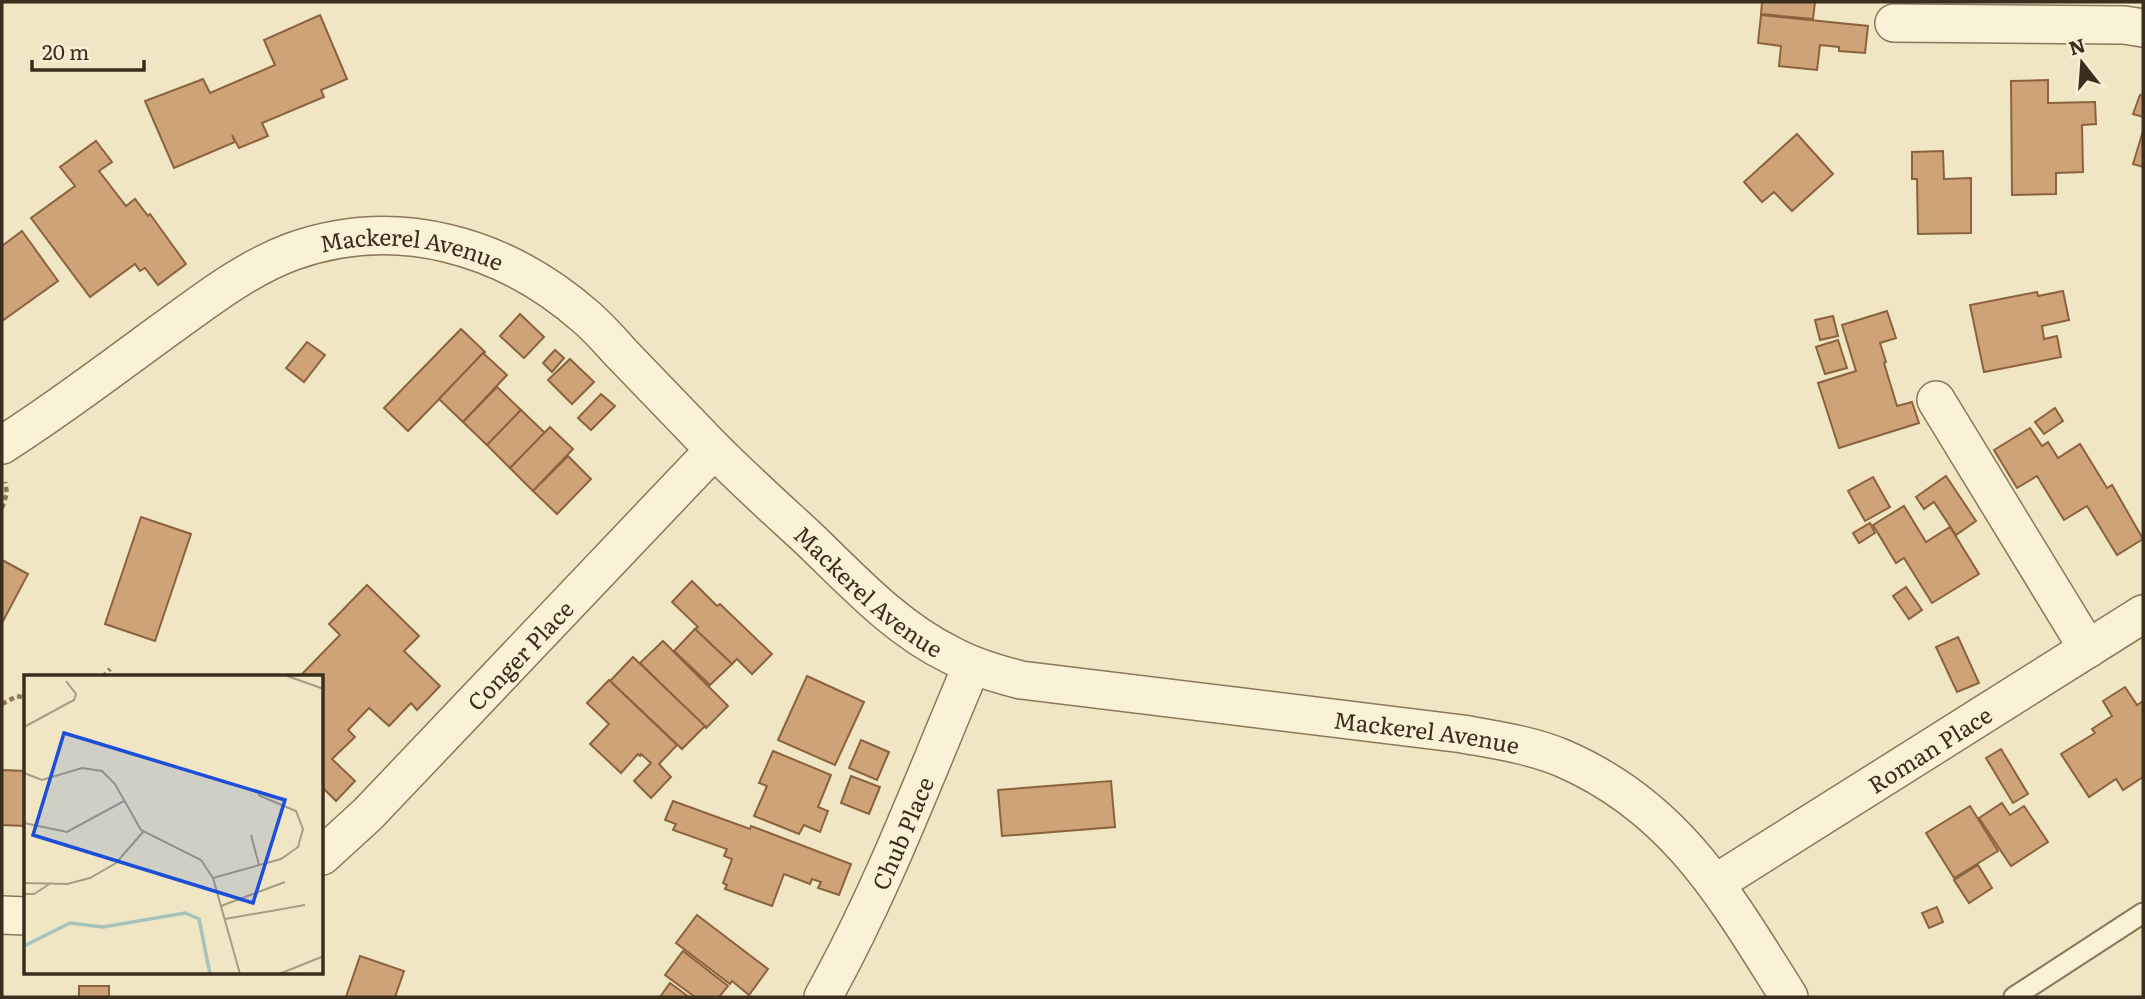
<svg xmlns="http://www.w3.org/2000/svg" width="2145" height="999" font-family="Literata,serif">
	<style>
		.building { fill: #cfa378; stroke: #8b623e; stroke-width: 2 }
		.lines { fill: none; stroke-linecap: round; stroke-linejoin: round }
		.lane-casing { stroke: #8b7759; stroke-width: 23 }
		.street-casing { stroke: #8b7759; stroke-width: 40 }
		.path { stroke: #8b7759; stroke-width: 4.5; stroke-dasharray: 5 3.5; stroke-linecap: butt }
		.lane { stroke: #faf2d7; stroke-width: 19 }
		.street { stroke: #faf2d7; stroke-width: 37 }
		.labels { text-anchor: middle; dominant-baseline: central; stroke-width: 5; stroke-linejoin: round; paint-order: stroke }
		.street-label { font-size: 23px; fill: #3a2e1e; stroke: #f7efd4 }
		.inset-river { fill: none; stroke: #a6c2bc; stroke-width: 3.5 }
		.inset-road { fill: none; stroke: #a79c82; stroke-width: 2 }
		.view { fill: #1d4ed8; fill-opacity: 0.15; stroke: #1d4ed8; stroke-width: 3.5 }
		.inset-edge { fill: none; stroke: #3a2e1e; stroke-width: 3.5 }
	</style>
	<rect width="100%" height="100%" fill="#f0e6c4"/>
	<g class="building">
		<path d="M 1762,2 L 1815,2 L 1813,19 L 1761,14 Z"/>
		<path d="M 320,15 L 347,79 L 321,90 L 324,97 L 262,123 L 268,136 L 239,148 L 232,135 L 235,142 L 174,168 L 145,101 L 203,79 L 210,93 L 275,65 L 264,40 Z"/>
		<path d="M 1761,15 L 1868,26 L 1865,53 L 1839,51 L 1839,47 L 1820,45 L 1817,70 L 1779,66 L 1781,46 L 1758,43 Z"/>
		<path d="M 2048,80 L 2048,103 L 2095,102 L 2096,124 L 2082,125 L 2083,172 L 2056,173 L 2056,194 L 2012,195 L 2011,81 Z"/>
		<path d="M 2140,95 L 2143,96 L 2143,117 L 2133,114 Z"/>
		<path d="M 2143,131 L 2143,167 L 2133,164 Z"/>
		<path d="M 1797,134 L 1833,174 L 1792,211 L 1774,192 L 1762,202 L 1744,182 Z"/>
		<path d="M 96,141 L 112,162 L 99,171 L 126,206 L 135,199 L 148,216 L 150,214 L 186,264 L 158,285 L 145,268 L 140,271 L 135,264 L 90,297 L 31,218 L 75,186 L 60,167 Z"/>
		<path d="M 1943,151 L 1944,179 L 1971,178 L 1971,233 L 1918,234 L 1917,179 L 1912,179 L 1912,152 Z"/>
		<path d="M 22,231 L 58,281 L 2,321 L 2,246 Z"/>
		<path d="M 2063,291 L 2069,320 L 2042,326 L 2044,339 L 2057,336 L 2061,357 L 1984,372 L 1970,305 L 2037,292 L 2038,296 Z"/>
		<path d="M 1887,311 L 1896,338 L 1880,343 L 1886,362 L 1884,363 L 1897,406 L 1912,402 L 1919,423 L 1839,448 L 1818,383 L 1856,371 L 1842,325 Z"/>
		<path d="M 520,314 L 544,337 L 524,358 L 500,336 Z"/>
		<path d="M 1833,316 L 1838,336 L 1820,340 L 1815,320 Z"/>
		<path d="M 461,329 L 485,352 L 408,431 L 384,408 Z"/>
		<path d="M 1838,340 L 1847,368 L 1825,374 L 1816,347 Z"/>
		<path d="M 307,342 L 325,355 L 304,382 L 286,368 Z"/>
		<path d="M 555,350 L 564,358 L 552,372 L 543,363 Z"/>
		<path d="M 483,353 L 507,375 L 463,422 L 439,399 Z"/>
		<path d="M 570,359 L 594,382 L 572,404 L 548,380 Z"/>
		<path d="M 497,387 L 521,410 L 487,445 L 463,422 Z"/>
		<path d="M 601,394 L 615,406 L 591,430 L 578,418 Z"/>
		<path d="M 2055,408 L 2063,421 L 2044,434 L 2035,422 Z"/>
		<path d="M 521,410 L 545,433 L 510,468 L 487,445 Z"/>
		<path d="M 550,427 L 573,449 L 533,491 L 510,468 Z"/>
		<path d="M 2030,428 L 2042,446 L 2048,442 L 2058,458 L 2080,444 L 2107,488 L 2112,485 L 2143,539 L 2117,555 L 2087,506 L 2064,520 L 2037,476 L 2017,488 L 1994,450 Z"/>
		<path d="M 568,456 L 591,479 L 557,514 L 533,491 Z"/>
		<path d="M 1946,476 L 1976,521 L 1956,535 L 1934,502 L 1924,509 L 1916,497 Z"/>
		<path d="M 1873,477 L 1890,507 L 1865,521 L 1848,491 Z"/>
		<path d="M 1904,506 L 1926,542 L 1950,527 L 1979,574 L 1932,603 L 1904,558 L 1896,563 L 1873,525 Z"/>
		<path d="M 141,517 L 191,534 L 155,641 L 105,624 Z"/>
		<path d="M 1870,523 L 1875,533 L 1859,543 L 1853,533 Z"/>
		<path d="M 2,560 L 28,574 L 2,623 Z"/>
		<path d="M 692,581 L 717,606 L 720,604 L 772,654 L 752,674 L 737,659 L 732,664 L 695,629 L 698,627 L 672,602 Z"/>
		<path d="M 367,585 L 419,636 L 404,651 L 440,686 L 417,710 L 411,703 L 389,726 L 369,708 L 348,730 L 355,737 L 332,759 L 355,781 L 336,801 L 322,787 L 322,677 L 299,677 L 340,635 L 329,624 Z"/>
		<path d="M 1906,587 L 1922,610 L 1909,619 L 1893,596 Z"/>
		<path d="M 695,629 L 732,664 L 710,685 L 674,651 Z"/>
		<path d="M 1958,637 L 1979,683 L 1957,692 L 1936,647 Z"/>
		<path d="M 663,641 L 728,706 L 706,728 L 640,663 Z"/>
		<path d="M 633,657 L 705,726 L 682,749 L 610,681 Z"/>
		<path d="M 807,676 L 864,702 L 835,765 L 778,740 Z"/>
		<path d="M 609,680 L 677,745 L 659,764 L 671,777 L 651,798 L 634,781 L 651,763 L 641,754 L 640,756 L 638,754 L 621,773 L 590,744 L 609,724 L 587,703 Z"/>
		<path d="M 2125,687 L 2137,705 L 2143,701 L 2143,777 L 2123,790 L 2116,779 L 2089,797 L 2061,754 L 2095,733 L 2092,729 L 2112,716 L 2103,701 Z"/>
		<path d="M 861,740 L 889,752 L 877,780 L 849,768 Z"/>
		<path d="M 2001,749 L 2028,794 L 2013,803 L 1986,758 Z"/>
		<path d="M 773,751 L 831,775 L 818,807 L 828,811 L 820,832 L 804,825 L 799,834 L 754,816 L 767,786 L 759,783 Z"/>
		<path d="M 2,770 L 26,771 L 26,826 L 2,825 Z"/>
		<path d="M 851,776 L 880,787 L 869,814 L 841,803 Z"/>
		<path d="M 1111,781 L 1115,827 L 1002,836 L 998,790 Z"/>
		<path d="M 673,801 L 750,829 L 751,826 L 851,864 L 839,895 L 818,888 L 821,882 L 812,879 L 810,884 L 784,874 L 772,906 L 725,889 L 727,885 L 723,883 L 732,859 L 724,856 L 727,849 L 673,830 L 676,824 L 665,820 Z"/>
		<path d="M 2002,803 L 2010,815 L 2024,806 L 2048,842 L 2011,866 L 1979,818 Z"/>
		<path d="M 1970,806 L 1998,851 L 1954,878 L 1926,833 Z"/>
		<path d="M 1978,865 L 1992,888 L 1969,903 L 1954,880 Z"/>
		<path d="M 1937,907 L 1943,922 L 1929,928 L 1922,913 Z"/>
		<path d="M 697,915 L 768,969 L 749,995 L 732,981 L 730,984 L 676,943 Z"/>
		<path d="M 683,951 L 728,986 L 719,997 L 695,997 L 665,975 Z"/>
		<path d="M 360,956 L 404,971 L 395,997 L 346,997 Z"/>
		<path d="M 670,983 L 689,997 L 660,997 Z"/>
		<rect x="79" y="986" width="30" height="11"/>
	</g>
	<g class="lines">
		<g class="lane-casing">
			<path id="lane" d="M 2014,997 L 2143,913"/>
		</g>
		<g class="street-casing">
			<g id="street">
				<path d="M 1894,23 L 2124,25 L 2143,28"/>
				<path d="M 1936,400 L 2088,649"/>
				<path id="s1" d="M 2,445 C 56,411 107,372 159,334 C 201,304 243,270 291,252 C 396,214 504,245 586,317 C 599,328 610,341 621,353 C 647,380 673,407 699,434 C 733,470 770,503 807,537 C 851,579 895,628 951,655 C 973,667 997,674 1021,680 L 1463,734 C 1496,740 1531,745 1562,758 C 1676,807 1726,897 1789,997"/>
				<path id="s2" d="M 322,856 L 368,814 L 714,450"/>
				<path id="s3" d="M 1716,883 L 2143,614"/>
				<path d="M 2,915 L 26,916"/>
				<path id="s4" d="M 823,997 C 882,891 925,776 972,665"/>
			</g>
		</g>
		<g class="path">
			<path d="M 2,508 L 7,493 L 5,482"/>
			<path d="M 103,677 L 110,669"/>
			<path d="M 2,704 L 17,696 L 26,698"/>
		</g>
		<use href="#lane" class="lane"/>
		<use href="#street" class="street"/>
	</g>
	<g class="labels">
		<g class="street-label">
			<text stroke="none"><textPath href="#s1" startOffset="472">Mackerel Avenue</textPath></text>
			<text stroke="none"><textPath href="#s1" startOffset="1060">Mackerel Avenue</textPath></text>
			<text stroke="none"><textPath href="#s2" startOffset="282">Conger Place</textPath></text>
			<text stroke="none"><textPath href="#s1" startOffset="1648">Mackerel Avenue</textPath></text>
			<text stroke="none"><textPath href="#s3" startOffset="252">Roman Place</textPath></text>
			<text stroke="none"><textPath href="#s4" startOffset="182">Chub Place</textPath></text>
		</g>
	</g>
	<g transform="translate(24 675)">
		<rect width="299" height="299" fill="#f0e6c4"/>
		<path class="inset-river" d="M 0,271 L 46,248 L 79,252 L 161,238 L 175,244 L 186,299"/>
		<path class="inset-road" d="M 263,1 L 300,14M 0,52 L 50,25 L 52,19 L 42,6M 0,98 L 18,105 L 58,93 L 78,96 L 91,109 L 117,155 L 177,185 L 189,203 L 216,299M 0,148 L 43,157 L 100,126M 227,160 L 235,190M 189,203 L 257,184 L 274,172 L 279,154 L 272,136 L 234,120M 0,208 L 43,209 L 66,203 L 92,188 L 119,157M 0,219 L 10,219 L 27,208M 197,231 L 261,207M 201,244 L 281,230M 255,299 L 300,281"/>
		<path class="view" d="M 40,58 L 261,125 L 229,228 L 9,160 Z"/>
		<rect width="299" height="299" class="inset-edge"/>
	</g>
	<rect width="2145" height="999" fill="none" stroke="#3a2e1e" stroke-width="7"/>
	<g transform="translate(2082 63) rotate(343)" stroke="#f7efd4" stroke-width="5" paint-order="stroke">
	<path d="M0-5L12 26L0 18L-12 26Z" fill="#3a2e1e"/>
	<text y="-10" font-size="19" font-weight="bold" text-anchor="middle" fill="#3a2e1e">N</text>
	</g>
	<path d="M32 60v10h112v-10" fill="none" stroke="#3a2e1e" stroke-width="3.5"/>
	<text x="42" y="60" font-size="21" fill="#3a2e1e" stroke="#f7efd4" stroke-width="5" paint-order="stroke">20 m</text>
</svg>
